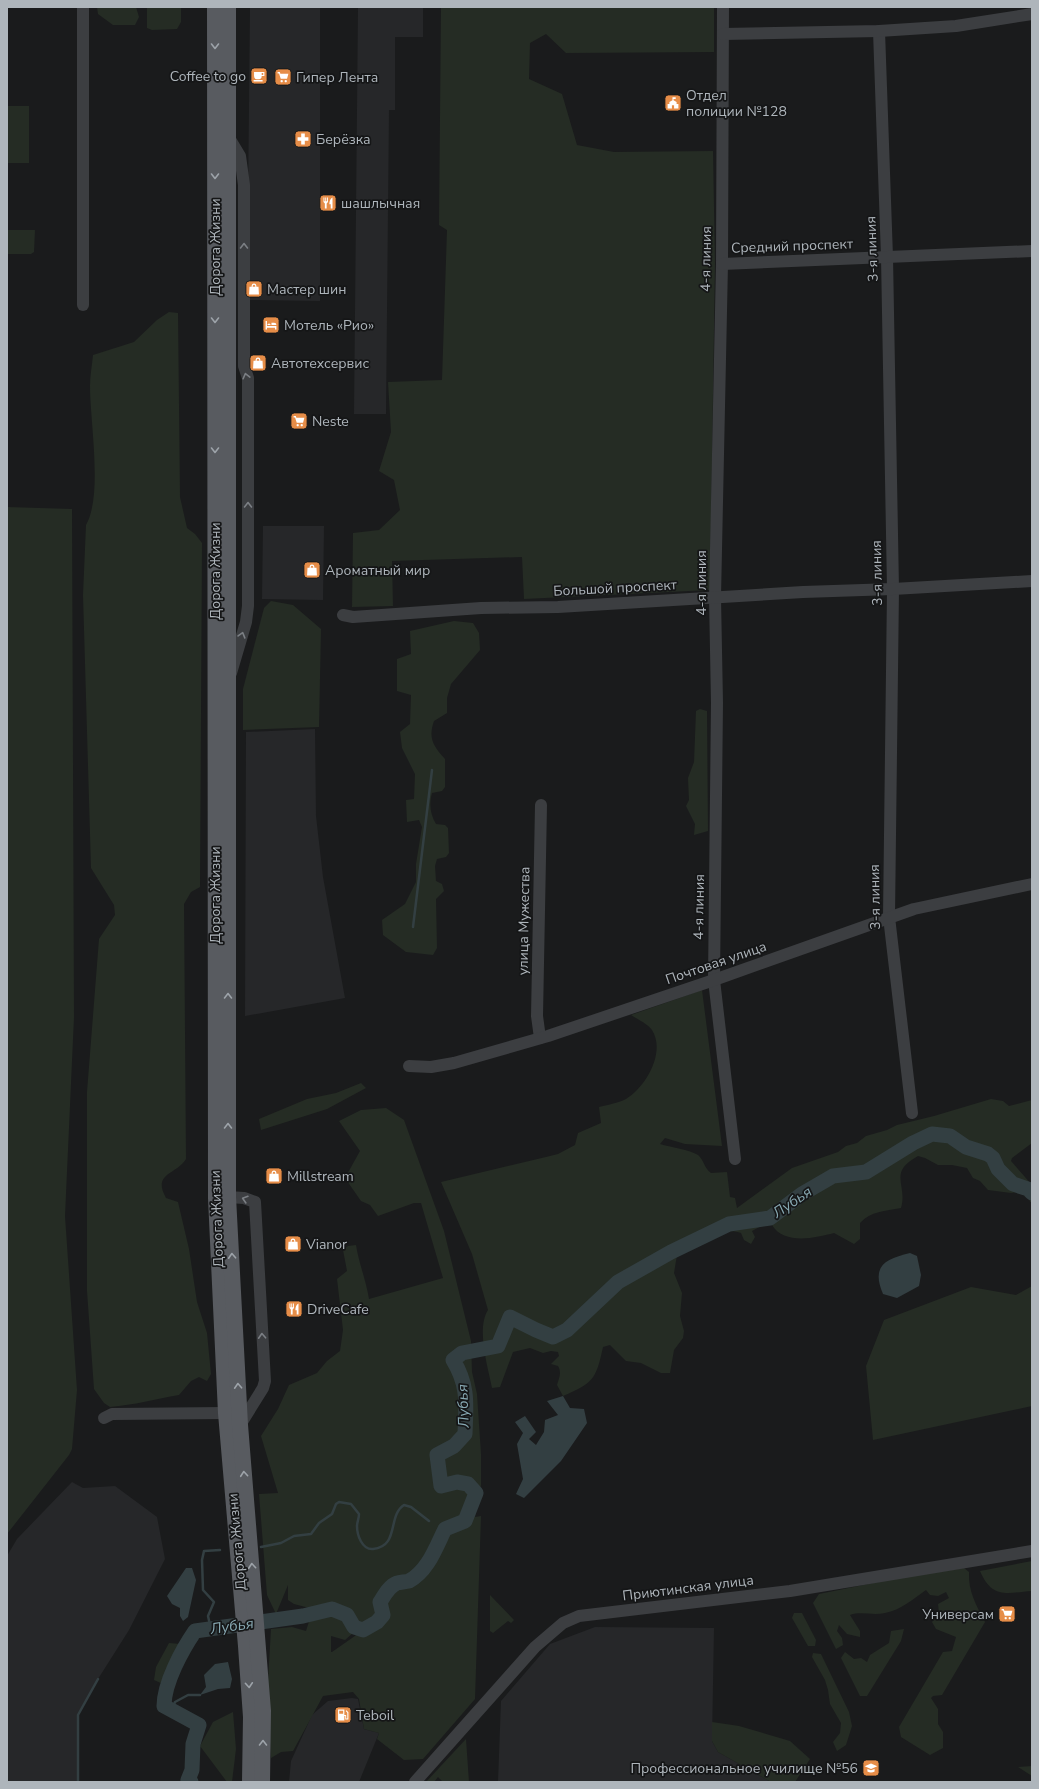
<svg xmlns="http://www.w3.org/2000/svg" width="1039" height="1789" font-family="'Nunito Sans',sans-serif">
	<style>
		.built { fill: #262729 }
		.green { fill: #252c24; fill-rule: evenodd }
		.water { fill: #333f42 }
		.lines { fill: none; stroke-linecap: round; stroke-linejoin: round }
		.stream { stroke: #333f42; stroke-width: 2.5 }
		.river { stroke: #333f42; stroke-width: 15 }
		.minor { stroke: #3c3e41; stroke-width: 12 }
		.major { stroke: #585b60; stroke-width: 16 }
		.oneway { stroke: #9da3a9 }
		.oneway2 { stroke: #7b7f84 }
		.labels { text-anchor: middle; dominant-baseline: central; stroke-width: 3.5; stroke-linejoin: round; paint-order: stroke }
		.poi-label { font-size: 14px; fill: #aeb5bb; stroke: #151617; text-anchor: start }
		.street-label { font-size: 14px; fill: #aeb5bb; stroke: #151617 }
		.water-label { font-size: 15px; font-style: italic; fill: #88a9b3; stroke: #151617 }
	</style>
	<rect width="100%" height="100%" fill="#1a1b1c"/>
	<g class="built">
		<path d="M 250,7 L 320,7 L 320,301 L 247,300 Z"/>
		<path d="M 358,7 L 423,7 L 423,37 L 395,37 L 395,110 L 389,110 L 386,414 L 354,414 Z"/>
		<path d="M 263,526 L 324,526 L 323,600 L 262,599 Z"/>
		<path d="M 315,729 L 316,816 L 323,877 L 345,998 L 245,1016 L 246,732 Z"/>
		<path d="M 72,1482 L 83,1488 L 115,1486 L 157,1517 L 165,1559 L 129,1630 L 98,1679 L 78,1715 L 78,1782 L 7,1782 L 7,1556 L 17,1539 Z"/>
		<path d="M 595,1627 L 714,1628 L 712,1741 L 718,1752 L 771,1782 L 498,1782 L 501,1701 L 550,1644 Z"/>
		<path d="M 352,1698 L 358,1699 L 364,1729 L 379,1733 L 359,1782 L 289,1782 L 291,1761 L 312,1715 L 328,1701 Z"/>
	</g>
	<g class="green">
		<path d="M 97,7 L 136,7 L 139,17 L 135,25 L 113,25 L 98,14 Z"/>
		<path d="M 147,7 L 181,7 L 181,22 L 177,29 L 152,30 L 147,28 Z"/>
		<path d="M 441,7 L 714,7 L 714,52 L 566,53 L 546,34 L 530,43 L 529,79 L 562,94 L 577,145 L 614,152 L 713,151 L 715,263 L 710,590 L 524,599 L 522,557 L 392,561 L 393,606 L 352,607 L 353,533 L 379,530 L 400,510 L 394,480 L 379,471 L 391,432 L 388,382 L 442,380 L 447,230 L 439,225 Z"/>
		<rect x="7" y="106" width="22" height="57"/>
		<path d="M 7,230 L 35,230 L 34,252 L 31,254 L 7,254 Z"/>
		<path d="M 169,312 L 178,313 L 180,497 L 187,528 L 195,534 L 202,543 L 200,887 L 191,892 L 184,904 L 186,1159 C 176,1175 152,1173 166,1198 L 178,1202 L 189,1249 L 197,1302 L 207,1333 L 211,1374 L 207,1381 L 199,1377 L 191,1381 L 179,1395 C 156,1399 134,1405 110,1407 L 104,1403 L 94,1389 L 87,1291 L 87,1092 L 99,939 L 115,915 L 114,905 L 91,868 L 83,595 L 86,525 C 103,495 90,422 90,386 C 90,376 92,365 93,355 L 134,342 L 157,320 Z"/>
		<path d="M 7,507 L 72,509 L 74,1017 L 65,1216 L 77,1390 L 72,1449 L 69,1455 L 7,1534 Z"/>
		<path d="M 271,601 L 293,605 L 321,629 L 319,727 L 243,730 L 243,689 L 264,608 Z"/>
		<path d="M 454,621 L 473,623 L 479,633 L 480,650 L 451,684 L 447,698 L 447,713 L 434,721 C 428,738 433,746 445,759 L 445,787 L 442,791 L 432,793 C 429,804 430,814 436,824 L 445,825 L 448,828 L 449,853 L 446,857 L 437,859 L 435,866 L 436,881 L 442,884 L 444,891 L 436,899 L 437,948 L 433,955 L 406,952 L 383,935 L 382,920 L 405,904 L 416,882 L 416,864 L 422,827 L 419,820 L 407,822 L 406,800 L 414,799 L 415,774 L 402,748 L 400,732 L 410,724 L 411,695 L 397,691 L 397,659 L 411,654 L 410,631 Z"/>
		<path d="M 700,709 L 707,711 L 708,831 L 694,835 L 695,824 L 686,806 L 689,800 L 688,778 L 694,762 L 696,711 Z"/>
		<path d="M 702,990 L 722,1146 L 685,1144 L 665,1138 L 660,1144 C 670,1147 690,1150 698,1155 C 704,1160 704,1168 711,1173 L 727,1172 L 730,1197 L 735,1198 L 737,1208 L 792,1168 L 838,1152 L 846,1146 L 857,1143 L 866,1136 L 887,1130 L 897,1125 L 934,1116 L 991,1099 L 1003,1101 L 1009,1106 L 1032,1100 L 1032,1143 L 1012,1158 L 1011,1161 L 1032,1185 L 1032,1202 L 1030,1202 L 1028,1194 L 1022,1191 L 1011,1193 L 988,1190 L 980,1181 L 973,1178 L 967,1168 L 952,1165 L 938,1165 L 925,1158 L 918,1156 C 887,1173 908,1184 901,1208 C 885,1211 871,1211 860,1223 L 860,1239 L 854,1244 L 834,1233 C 815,1238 784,1245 772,1225 L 765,1224 L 752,1231 L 755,1237 L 751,1244 L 744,1240 L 741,1233 C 719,1225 695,1247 677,1255 L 674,1273 L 682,1293 L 680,1316 L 684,1331 L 683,1338 L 674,1350 L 670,1373 L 661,1373 L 641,1363 L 626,1361 L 610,1345 L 603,1347 C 596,1380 593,1383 563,1396 L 557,1385 C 559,1378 562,1373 558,1366 L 551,1364 L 559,1356 L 558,1352 L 551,1351 L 543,1353 L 530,1348 L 513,1352 L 500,1387 L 492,1388 C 488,1367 476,1329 488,1310 L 472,1254 L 441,1182 L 546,1157 L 558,1154 L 575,1145 L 578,1133 L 601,1123 L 599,1107 C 607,1105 618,1103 626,1099 C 646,1087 666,1052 652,1030 C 648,1024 637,1019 631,1015 Z"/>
		<path d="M 361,1083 L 366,1088 L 327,1109 L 261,1130 L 259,1119 L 307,1099 L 336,1093 Z"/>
		<path d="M 386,1108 L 404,1120 L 444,1231 L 471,1341 L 472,1372 L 477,1394 L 481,1454 L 481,1485 L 475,1517 L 481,1516 L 475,1699 L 423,1759 L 404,1760 L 377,1739 L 379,1733 L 364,1729 L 359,1699 L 353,1692 L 323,1696 L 293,1751 L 281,1752 L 271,1758 L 267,1698 L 271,1629 L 292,1627 L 306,1631 L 313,1609 L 294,1604 L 288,1600 L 288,1585 L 276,1614 L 267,1595 L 259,1494 L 278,1493 L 261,1436 L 278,1409 L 289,1385 L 317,1373 L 327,1361 L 340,1351 L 343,1330 L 337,1279 L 347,1271 L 343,1250 L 348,1246 L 356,1245 C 359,1264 366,1280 369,1299 L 443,1278 L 421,1203 L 414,1203 L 378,1216 L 370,1205 L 361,1201 L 345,1178 L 360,1151 L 339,1121 L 361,1110 ZM 362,1631 L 332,1652 L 331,1652 L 331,1636 L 345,1640 L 354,1632 Z"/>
		<path d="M 1032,1286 L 1032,1406 L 873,1440 L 866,1366 L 884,1320 L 971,1287 L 1016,1295 Z"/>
		<path d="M 1032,1561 L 1032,1591 C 1006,1593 992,1599 980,1571 Z"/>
		<path d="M 964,1568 L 969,1572 C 968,1591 976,1605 985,1622 L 942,1695 L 933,1696 L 931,1698 L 938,1709 L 938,1724 L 943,1732 L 943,1748 L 930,1755 L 901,1737 L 899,1727 L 943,1652 L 952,1651 L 956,1637 L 936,1629 L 932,1622 L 939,1613 L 938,1604 L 949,1598 L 946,1592 L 938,1596 L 930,1595 L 926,1590 C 913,1599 901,1610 885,1613 C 873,1616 862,1611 850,1615 L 860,1631 L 860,1637 L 847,1634 L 839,1625 L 837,1631 L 842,1638 L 843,1645 L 836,1649 L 813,1603 L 819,1594 L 893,1579 Z"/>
		<path d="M 490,1595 L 514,1620 L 511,1623 L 508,1621 L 493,1633 L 490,1631 Z"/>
		<path d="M 794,1613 L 802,1613 L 816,1640 L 815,1646 L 808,1646 L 792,1618 Z"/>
		<path d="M 904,1629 L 901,1641 L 867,1696 L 860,1696 L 841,1658 L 845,1652 L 854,1659 L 861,1658 L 867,1662 L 870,1655 L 889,1643 L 891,1631 Z"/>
		<path d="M 169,1643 L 180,1644 L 163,1684 L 154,1680 L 156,1667 Z"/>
		<path d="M 813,1653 L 821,1654 L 849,1712 L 852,1726 L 846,1745 L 837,1751 L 833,1742 L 840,1733 L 841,1723 L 830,1704 L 828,1690 L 825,1680 L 812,1657 Z"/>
		<path d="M 233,1712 L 236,1749 L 232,1782 L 227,1782 L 200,1746 L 213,1722 Z"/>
		<path d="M 712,1722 L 739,1726 L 790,1741 L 810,1759 L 795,1782 L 771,1782 L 718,1752 L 712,1741 Z"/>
		<path d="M 466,1739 L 469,1782 L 443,1782 L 438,1777 L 434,1782 L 426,1782 Z"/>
		<path d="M 1032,1766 L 1032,1776 L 1018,1767 Z"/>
	</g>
	<g class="water">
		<path d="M 910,1253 L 917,1256 L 921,1275 L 919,1286 L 897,1298 L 883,1294 C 871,1266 885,1259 910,1253 Z"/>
		<path d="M 563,1396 L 570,1408 L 584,1409 L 587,1423 L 561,1461 L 524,1498 L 516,1494 L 523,1479 L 517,1444 L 523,1433 L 515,1422 L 525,1416 L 536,1432 L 529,1439 L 536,1445 L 544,1432 L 545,1420 L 558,1415 L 547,1401 Z"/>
		<path d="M 186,1568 L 192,1568 L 196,1580 L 188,1617 L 183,1621 L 180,1616 L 180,1608 L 172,1604 L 167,1596 Z"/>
		<path d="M 228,1662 L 232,1679 L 230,1688 L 218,1689 L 200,1695 L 206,1687 L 204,1675 L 215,1664 Z"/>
	</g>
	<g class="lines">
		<g class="stream">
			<path d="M 413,927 L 432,770"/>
			<path d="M 261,1547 L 281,1543 L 294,1536 L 311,1534 L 319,1523 L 332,1514 L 336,1504 L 339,1502 L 351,1504 L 359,1514 C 359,1519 357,1522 357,1526 C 357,1535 362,1550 373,1549 C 400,1546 387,1516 404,1505 L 411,1507 L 429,1521"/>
			<path d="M 208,1630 L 210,1625 L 208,1616 L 214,1602 L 203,1590 L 202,1560 L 204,1551 L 220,1550"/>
			<path d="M 164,1706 L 173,1707 L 175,1702 L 188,1695 L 200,1695"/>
			<path d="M 78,1782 L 78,1715 L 98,1679"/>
		</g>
		<path class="river" d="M 191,1782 L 188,1780 L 192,1770 L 193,1744 L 199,1725 L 164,1706 C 164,1683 182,1650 195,1631 L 303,1616 L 332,1609 L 347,1615 L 354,1627 L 363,1630 L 377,1622 L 383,1615 L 380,1602 C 384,1596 389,1586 397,1583 C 400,1582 405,1582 409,1581 C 428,1571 436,1547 445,1529 L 465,1521 L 476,1493 L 468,1484 L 457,1482 L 441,1486 L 437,1455 L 454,1446 L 465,1434 C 466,1405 469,1386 453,1360 L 462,1353 L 498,1346 L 510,1317 L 536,1330 L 553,1337 L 567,1330 L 618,1282 L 671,1252 L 729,1224 L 770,1218 L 802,1194 L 833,1176 L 866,1172 L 913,1143 L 932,1134 L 950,1136 L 966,1147 L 988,1154 L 993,1158 L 998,1169 L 1013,1184 L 1028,1189 L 1032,1193"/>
		<g class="minor">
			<path d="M 723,7 L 722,264 L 715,597 L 717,703 L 714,980 L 735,1159"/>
			<path d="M 879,31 L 887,257 L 893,589 L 889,917 L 912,1113"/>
			<path d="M 723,34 L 879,31 L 956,26 L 1032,14"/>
			<path d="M 228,136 L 240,156 L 244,185 L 244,366 L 248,378 L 248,606 L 246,622 L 231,673"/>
			<path d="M 722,264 L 1032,251"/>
			<path d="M 83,305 L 83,7"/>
			<path d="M 343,615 L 353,617 L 481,608 L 558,607 L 803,592 L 893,589 L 1032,581"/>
			<path d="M 540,1038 L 537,1016 L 541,805"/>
			<path d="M 409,1066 L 431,1067 L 454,1063 L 548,1036 L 714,980 L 914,909 L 1032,884"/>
			<path d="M 228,1197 L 244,1198 L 255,1202 L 265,1381 L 263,1388 L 240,1425"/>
			<path d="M 104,1418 L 112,1414 L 226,1413"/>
			<path d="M 415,1782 L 535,1647 L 563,1623 L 579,1616 L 790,1591 L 1032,1551"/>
		</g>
		<g class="major">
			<path d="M 215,7 L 216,1198 L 226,1413 L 246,1646 L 251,1717 L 250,1782"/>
			<path d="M 228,7 L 228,1197 L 240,1425 L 263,1711 L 262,1782"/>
		</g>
	</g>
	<defs><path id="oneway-chevron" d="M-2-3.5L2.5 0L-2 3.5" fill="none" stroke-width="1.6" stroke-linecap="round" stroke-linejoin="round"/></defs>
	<g class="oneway">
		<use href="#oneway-chevron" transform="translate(215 46) rotate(90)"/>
		<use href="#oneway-chevron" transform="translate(215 176) rotate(90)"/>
		<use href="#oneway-chevron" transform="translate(215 320) rotate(90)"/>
		<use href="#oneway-chevron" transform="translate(215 450) rotate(90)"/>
		<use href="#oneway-chevron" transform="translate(228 996) rotate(-90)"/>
		<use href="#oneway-chevron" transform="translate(228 1126) rotate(-90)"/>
		<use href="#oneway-chevron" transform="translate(232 1256) rotate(-93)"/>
		<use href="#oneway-chevron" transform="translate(238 1386) rotate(-93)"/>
		<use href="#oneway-chevron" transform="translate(244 1474) rotate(-95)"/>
		<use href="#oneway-chevron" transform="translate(252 1566) rotate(-95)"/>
		<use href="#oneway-chevron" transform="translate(249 1685) rotate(86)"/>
		<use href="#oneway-chevron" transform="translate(263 1743) rotate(-90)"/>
	</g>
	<g class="oneway2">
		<use href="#oneway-chevron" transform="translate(244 246) rotate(-90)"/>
		<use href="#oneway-chevron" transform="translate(246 376) rotate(-104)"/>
		<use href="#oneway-chevron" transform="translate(248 505) rotate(-90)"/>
		<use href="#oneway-chevron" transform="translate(242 635) rotate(-74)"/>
		<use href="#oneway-chevron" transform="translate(245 1199) rotate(-163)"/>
		<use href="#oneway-chevron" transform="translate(262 1336) rotate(-93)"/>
	</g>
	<defs>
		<g id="cafe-square" transform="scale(0.9)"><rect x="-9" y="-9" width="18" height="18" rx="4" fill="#e68d48" stroke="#151617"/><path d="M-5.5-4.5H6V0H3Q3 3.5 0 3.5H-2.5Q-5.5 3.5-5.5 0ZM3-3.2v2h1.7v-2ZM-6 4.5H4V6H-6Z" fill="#fff"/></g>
		<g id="supermarket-square" transform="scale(0.9)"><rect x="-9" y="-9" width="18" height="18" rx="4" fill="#e68d48" stroke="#151617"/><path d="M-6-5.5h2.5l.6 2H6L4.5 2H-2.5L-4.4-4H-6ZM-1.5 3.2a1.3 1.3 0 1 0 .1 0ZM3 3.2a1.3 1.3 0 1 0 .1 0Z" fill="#fff"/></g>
		<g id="civic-square" transform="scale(0.9)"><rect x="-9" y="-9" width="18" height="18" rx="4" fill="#e68d48" stroke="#151617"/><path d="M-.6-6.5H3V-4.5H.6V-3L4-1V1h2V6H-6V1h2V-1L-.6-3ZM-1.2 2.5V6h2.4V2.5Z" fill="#fff"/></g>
		<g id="pharmacy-square" transform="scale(0.9)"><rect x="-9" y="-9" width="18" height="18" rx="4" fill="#e68d48" stroke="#151617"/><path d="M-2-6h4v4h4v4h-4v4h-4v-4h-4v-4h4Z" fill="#fff"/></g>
		<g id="restaurant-square" transform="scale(0.9)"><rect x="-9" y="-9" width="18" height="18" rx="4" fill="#e68d48" stroke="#151617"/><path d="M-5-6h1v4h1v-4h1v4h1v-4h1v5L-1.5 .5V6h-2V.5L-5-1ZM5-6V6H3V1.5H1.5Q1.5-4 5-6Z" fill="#fff"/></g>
		<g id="shop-square" transform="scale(0.9)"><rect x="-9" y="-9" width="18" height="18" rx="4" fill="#e68d48" stroke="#151617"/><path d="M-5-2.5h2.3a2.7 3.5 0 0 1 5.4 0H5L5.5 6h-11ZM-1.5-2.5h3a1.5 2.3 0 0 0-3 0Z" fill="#fff"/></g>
		<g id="hotel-square" transform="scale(0.9)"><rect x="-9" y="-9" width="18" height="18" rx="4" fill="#e68d48" stroke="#151617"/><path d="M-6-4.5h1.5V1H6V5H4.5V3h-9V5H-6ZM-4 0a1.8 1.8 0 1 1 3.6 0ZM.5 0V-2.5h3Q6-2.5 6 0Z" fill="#fff"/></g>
		<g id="fuel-square" transform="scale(0.9)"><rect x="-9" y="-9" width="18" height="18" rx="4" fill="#e68d48" stroke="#151617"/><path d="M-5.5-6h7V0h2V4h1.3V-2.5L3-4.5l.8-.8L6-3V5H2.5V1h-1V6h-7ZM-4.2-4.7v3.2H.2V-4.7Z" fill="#fff"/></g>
		<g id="university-square" transform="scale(0.9)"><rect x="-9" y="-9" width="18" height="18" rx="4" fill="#e68d48" stroke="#151617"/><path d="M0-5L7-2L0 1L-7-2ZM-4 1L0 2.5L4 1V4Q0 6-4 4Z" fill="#fff"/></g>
	</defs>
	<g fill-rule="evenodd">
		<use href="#cafe-square" x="259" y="76"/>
		<use href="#supermarket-square" x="283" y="77"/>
		<use href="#civic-square" x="673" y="103"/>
		<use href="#pharmacy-square" x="303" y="139"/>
		<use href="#restaurant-square" x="328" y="203"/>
		<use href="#shop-square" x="254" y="289"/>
		<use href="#hotel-square" x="271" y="325"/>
		<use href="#shop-square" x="258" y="363"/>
		<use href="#supermarket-square" x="299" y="421"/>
		<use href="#shop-square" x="312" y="570"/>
		<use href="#shop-square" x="274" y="1176"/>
		<use href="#shop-square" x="293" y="1244"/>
		<use href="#restaurant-square" x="294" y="1309"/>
		<use href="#supermarket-square" x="1007" y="1614"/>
		<use href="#fuel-square" x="343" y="1715"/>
		<use href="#university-square" x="871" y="1768"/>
	</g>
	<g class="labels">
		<g class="poi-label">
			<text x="246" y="76" text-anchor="end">Coffee to go</text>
			<text x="296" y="77">Гипер Лента</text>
			<text x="686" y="95">Отдел<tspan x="686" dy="16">полиции №128</tspan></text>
			<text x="316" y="139">Берёзка</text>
			<text x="341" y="203">шашлычная</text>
			<text x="267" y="289">Мастер шин</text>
			<text x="284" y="325">Мотель «Рио»</text>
			<text x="271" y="363">Автотехсервис</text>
			<text x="312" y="421">Neste</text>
			<text x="325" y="570">Ароматный мир</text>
			<text x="287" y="1176">Millstream</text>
			<text x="306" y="1244">Vianor</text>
			<text x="307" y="1309">DriveCafe</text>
			<text x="994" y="1614" text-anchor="end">Универсам</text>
			<text x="356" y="1715">Teboil</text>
			<text x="858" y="1768" text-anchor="end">Профессиональное училище №56</text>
		</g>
		<g class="street-label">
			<text transform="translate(792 246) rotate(-2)">Средний проспект</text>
			<text transform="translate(215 247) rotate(-90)">Дорога Жизни</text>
			<text transform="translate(872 249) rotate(-92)">3-я линия</text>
			<text transform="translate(706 259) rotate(-89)">4-я линия</text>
			<text transform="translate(215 571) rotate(-90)">Дорога Жизни</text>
			<text transform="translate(877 573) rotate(-91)">3-я линия</text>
			<text transform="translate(701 583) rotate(-90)">4-я линия</text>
			<text transform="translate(615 588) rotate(-3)">Большой проспект</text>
			<text transform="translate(215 895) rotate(-90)">Дорога Жизни</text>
			<text transform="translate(875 897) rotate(-91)">3-я линия</text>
			<text transform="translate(699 907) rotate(-89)">4-я линия</text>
			<text transform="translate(524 921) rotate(-89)">улица Мужества</text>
			<text transform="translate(716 963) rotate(-19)">Почтовая улица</text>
			<text transform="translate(217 1219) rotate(-92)">Дорога Жизни</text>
			<text transform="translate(237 1542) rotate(-95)">Дорога Жизни</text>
			<text transform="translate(688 1588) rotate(-7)">Приютинская улица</text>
		</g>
		<g class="water-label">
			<text transform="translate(792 1202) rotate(-34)">Лубья</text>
			<text transform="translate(463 1406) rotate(-92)">Лубья</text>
			<text transform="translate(232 1626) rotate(-8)">Лубья</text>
		</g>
	</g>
	<rect width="1039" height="1789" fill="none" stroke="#aeb5bb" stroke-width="16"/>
</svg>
